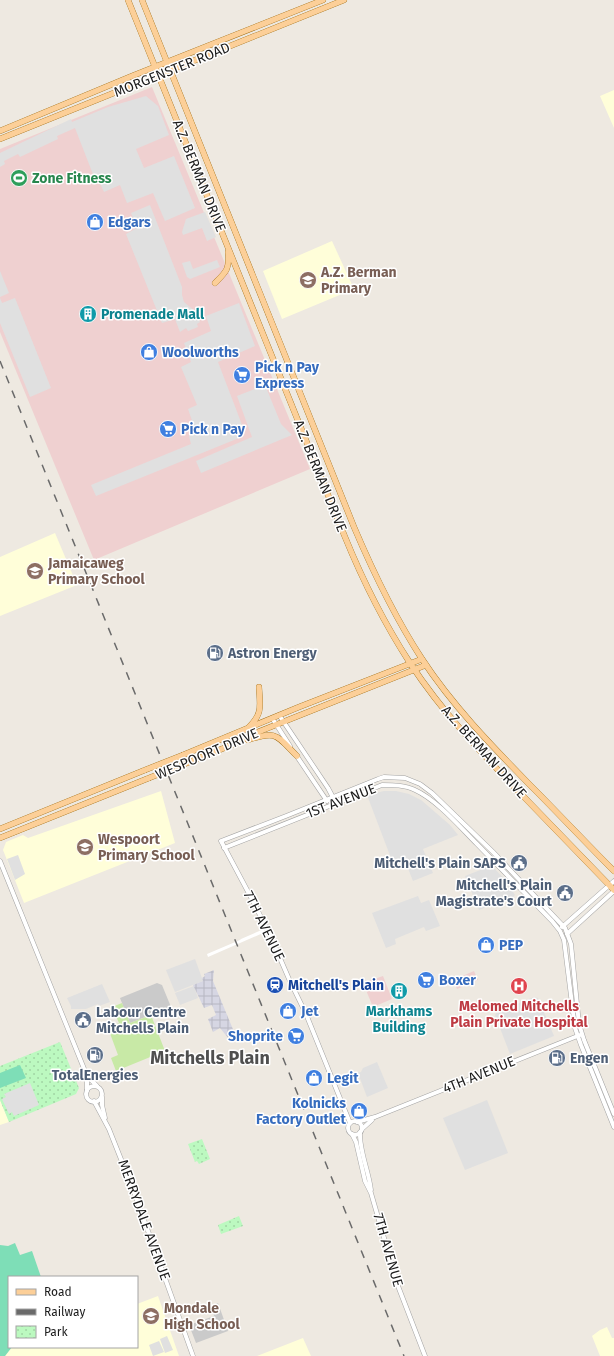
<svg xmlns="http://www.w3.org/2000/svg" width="614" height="1356" font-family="'Fira Sans',sans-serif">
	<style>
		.commercial { fill: #efd0d0 }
		.education { fill: #fffed9 }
		.religious { fill: #cacaca }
		.grass { fill: #c8e9a6 }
		.park { fill: url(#park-dots) }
		.pitch { fill: #7edeb7 }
		.parking { fill: #e0e0e0 }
		.plaza { fill: url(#plaza-grid) }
		.pier { fill: #fff }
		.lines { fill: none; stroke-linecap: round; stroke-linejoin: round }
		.minor-casing { stroke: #a3a3a3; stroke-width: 5 }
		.major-casing { stroke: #946000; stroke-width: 6 }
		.minor { stroke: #fff; stroke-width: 4 }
		.major { stroke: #fccf98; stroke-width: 5.5 }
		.rail { stroke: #6a6a6a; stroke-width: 1.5; stroke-dasharray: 8 8; stroke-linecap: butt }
		.major-bridge-casing { stroke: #946000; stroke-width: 6; stroke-linecap: butt }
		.major-bridge { stroke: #fccf98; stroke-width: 5.5 }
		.labels { text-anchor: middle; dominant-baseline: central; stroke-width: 3; stroke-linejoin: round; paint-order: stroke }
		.street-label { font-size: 14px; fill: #1c1c1c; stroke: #fff }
		.leisure-label { font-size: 14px; font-weight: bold; fill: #27864d; stroke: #fff; text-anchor: start }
		.shop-label { font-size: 14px; font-weight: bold; fill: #366cbe; stroke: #fff; text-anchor: start }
		.education-label { font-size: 14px; font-weight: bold; fill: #785e54; stroke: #fff; text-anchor: start }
		.culture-label { font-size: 14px; font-weight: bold; fill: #0d838f; stroke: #fff; text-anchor: start }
		.service-label { font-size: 14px; font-weight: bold; fill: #4e5e75; stroke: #fff; text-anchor: start }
		.transit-label { font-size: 14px; font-weight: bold; fill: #164399; stroke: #fff; text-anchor: start }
		.health-label { font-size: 14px; font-weight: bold; fill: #be3a42; stroke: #fff }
		.district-label { font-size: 18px; font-weight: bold; fill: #4f4f4f; stroke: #fff }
	</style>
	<defs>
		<pattern id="park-dots" width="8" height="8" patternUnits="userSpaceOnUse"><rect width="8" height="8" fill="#bcf9c0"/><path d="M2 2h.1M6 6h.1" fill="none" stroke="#a1d5a4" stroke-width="1.8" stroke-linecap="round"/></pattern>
		<pattern id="plaza-grid" width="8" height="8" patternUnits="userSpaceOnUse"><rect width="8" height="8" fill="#d6d6e3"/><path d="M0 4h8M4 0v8" fill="none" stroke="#b7b7c2"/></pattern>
	</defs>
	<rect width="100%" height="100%" fill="#eee9e1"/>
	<g class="commercial">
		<path d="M 152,87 L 310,469 L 94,560 L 0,332 L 0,149 Z"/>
		<path d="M 474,971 L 478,980 L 457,989 L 453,980 Z"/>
		<path d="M 383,976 L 392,999 L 373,1007 L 363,983 Z"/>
	</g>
	<g class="education">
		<path d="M 614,90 L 614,128 L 600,96 Z"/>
		<path d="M 332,241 L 354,289 L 282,319 L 263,271 Z"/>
		<path d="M 55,533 L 77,585 L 0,616 L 0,557 Z"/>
		<path d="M 161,791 L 175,843 L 24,903 L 3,850 L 6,842 L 23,835 L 28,838 Z"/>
		<path d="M 0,1100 L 9,1122 L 0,1125 Z"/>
		<path d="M 158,1296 L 179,1356 L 5,1356 L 12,1347 L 137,1347 L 137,1304 Z"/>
		<path d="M 607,1327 L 612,1338 L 614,1338 L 614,1356 L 600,1356 L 592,1336 L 600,1330 Z"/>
		<path d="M 303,1338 L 311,1356 L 257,1356 Z"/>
	</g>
	<g class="religious">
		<path d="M 157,983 L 162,985 L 171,1007 L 130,1023 L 120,998 Z"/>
		<path d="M 218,1303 L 228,1331 L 196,1343 L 189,1325 L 214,1316 L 211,1306 Z"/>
	</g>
	<path class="grass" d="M 122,1003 L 130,1023 L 151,1015 L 165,1051 L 116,1071 L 111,1058 L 118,1055 L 108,1028 L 119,1023 L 112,1007 Z"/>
	<g class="park">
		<path d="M 60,1042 L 79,1088 L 76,1094 L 9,1122 L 0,1100 L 0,1066 Z"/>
		<path d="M 202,1139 L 210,1159 L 199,1164 L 197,1161 L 195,1162 L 188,1144 Z"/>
		<path d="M 239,1216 L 243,1226 L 221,1234 L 218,1225 Z"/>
	</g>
	<g class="pitch">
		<path d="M 20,1065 L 26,1078 L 0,1088 L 0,1073 Z"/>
		<path d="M 15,1243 L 20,1255 L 32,1251 L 41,1277 L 9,1277 L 9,1347 L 12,1347 L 5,1356 L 0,1356 L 0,1245 L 8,1246 Z"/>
	</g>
	<g class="parking">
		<path d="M 146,96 L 158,106 L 169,135 L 136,149 L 144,168 L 174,156 L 195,208 L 165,221 L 153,193 L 127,203 L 120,185 L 104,192 L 99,181 L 96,182 L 75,128 L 57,136 L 58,139 L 20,157 L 18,154 L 4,161 L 5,164 L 0,167 L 0,153 L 71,119 L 72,122 L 108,107 Z"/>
		<path d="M 150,205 L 182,287 L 182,295 L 184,302 L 196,312 L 200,322 L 197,324 L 198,327 L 188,331 L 186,328 L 180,332 L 175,319 L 162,323 L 126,234 L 137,228 L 131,213 Z"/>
		<path d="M 205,212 L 216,237 L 207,241 L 202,228 L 183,235 L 182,232 L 186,219 Z"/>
		<path d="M 217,260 L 220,267 L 190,279 L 187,277 L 182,263 L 190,261 L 193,269 Z"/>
		<path d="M 0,271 L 9,293 L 0,297 Z"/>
		<path d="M 0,298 L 2,303 L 15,298 L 51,388 L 30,397 L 0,323 Z"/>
		<path d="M 239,303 L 255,346 L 218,362 L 244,430 L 239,438 L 96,496 L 91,485 L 191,444 L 189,436 L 196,432 L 188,409 L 197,405 L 181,367 L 191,362 L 184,343 L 211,331 L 206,316 Z"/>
		<path d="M 265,385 L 281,424 L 292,435 L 201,473 L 196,461 L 252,437 L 237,396 Z"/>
		<path d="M 384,791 L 396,791 L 409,794 L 421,800 L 450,825 L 458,835 L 423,849 L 433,873 L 413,881 L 405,861 L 394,866 L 367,795 Z"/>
		<path d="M 18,855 L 25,874 L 15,880 L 7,859 Z"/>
		<path d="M 488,867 L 490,870 L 493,867 L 515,890 L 513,892 L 515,895 L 513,897 L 502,902 L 500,899 L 488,903 L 489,906 L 479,910 L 465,876 Z"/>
		<path d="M 418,896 L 421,903 L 429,900 L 440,926 L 426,931 L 424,927 L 395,939 L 396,944 L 386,948 L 372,913 Z"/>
		<path d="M 195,959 L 203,981 L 175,992 L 166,970 Z"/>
		<path d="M 102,984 L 110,1002 L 99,1006 L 98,1004 L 86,1009 L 71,1009 L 71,1006 L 67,998 Z"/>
		<path d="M 194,986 L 198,998 L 180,1005 L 175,993 Z"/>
		<path d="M 534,997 L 538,998 L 554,1036 L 510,1054 L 495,1015 L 497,1012 Z"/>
		<path d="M 377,1062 L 388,1088 L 367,1097 L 358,1073 L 361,1072 L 363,1068 Z"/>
		<path d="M 30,1083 L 39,1105 L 14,1116 L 12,1112 L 9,1114 L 2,1099 L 6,1097 L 4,1094 Z"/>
		<path d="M 487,1100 L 508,1153 L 465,1170 L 443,1118 Z"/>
		<path d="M 167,1336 L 173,1350 L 165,1353 L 160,1339 Z"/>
		<path d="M 159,1341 L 164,1352 L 153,1356 L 149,1345 Z"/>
	</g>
	<path class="plaza" d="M 214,970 L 213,981 L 237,1039 L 232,1042 L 229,1039 L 220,1028 L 213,1032 L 208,1019 L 216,1015 L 212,1005 L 204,1008 L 193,985 L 203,981 L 202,978 L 205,976 L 204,974 Z"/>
	<path class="pier" d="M 271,926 L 272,929 L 208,957 L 207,954 L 240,940 L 241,939 Z"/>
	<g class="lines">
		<g class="minor-casing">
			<g id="minor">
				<path d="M 279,715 L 328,788 L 336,803"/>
				<path d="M 272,718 L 290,746"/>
				<path d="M 296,755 L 327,801"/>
				<path d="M 224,848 L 382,785 C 393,785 405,785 415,790 C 437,800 460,827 477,844 C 502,870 527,895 552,921 L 560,931 L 564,940 L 575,1028 L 581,1045 L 614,1127"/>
				<path d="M 0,861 L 87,1076 L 87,1091"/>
				<path d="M 562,927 L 614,881"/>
				<path d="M 567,934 L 614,891"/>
				<path d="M 87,1076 L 97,1086"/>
				<circle cx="94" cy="1094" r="8"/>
				<path d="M 102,1097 L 102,1105 L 105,1118"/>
				<path d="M 94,1101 L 109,1129 L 134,1192 L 193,1356"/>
				<circle cx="355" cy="1128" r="7"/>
				<path d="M 357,1122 L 375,1117 L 580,1035"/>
				<path d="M 350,1123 L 306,1014 L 289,979 L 273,942 L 254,903 L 221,841 L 286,816 L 378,779 L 384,777 L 405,778 L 420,784 L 432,793 L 493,852 L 565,928 L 571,944 L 579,1024 L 584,1040 L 614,1114"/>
				<path d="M 362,1129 L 372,1120"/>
				<path d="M 360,1132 C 359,1150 369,1172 371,1190"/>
				<path d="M 352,1134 L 356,1142 L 365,1181 L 371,1193 L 398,1286 L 425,1356"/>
			</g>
		</g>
		<g class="major-casing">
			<g id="major">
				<path d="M 128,0 L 345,537 C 363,581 384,623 410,663 C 442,712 483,755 524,797 C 554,828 584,859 614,890"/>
				<path d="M 142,0 L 354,527 C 374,574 394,616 422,659 C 452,705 491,745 530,785 C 558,813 586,843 614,871"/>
				<path d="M 0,131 L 132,76 L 323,0"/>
				<path d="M 0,139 L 344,0"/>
				<path d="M 215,283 C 226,272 230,269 228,252"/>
				<path d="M 249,727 C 263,713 260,706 259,687"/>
				<path d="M 248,740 C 277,730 276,735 297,756"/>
				<path d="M 183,755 L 299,707 L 422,659"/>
				<path d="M 187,763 L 234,744 L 253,734 L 283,722 L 426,665"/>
				<path d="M 0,829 L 145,770"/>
				<path d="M 0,838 L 149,778"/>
			</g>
		</g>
		<use href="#minor" class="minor"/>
		<use href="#major" class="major"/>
		<path class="rail" d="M 0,361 L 404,1356"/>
		<g class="major-bridge-casing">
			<g id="major-bridge">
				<path d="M 145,770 L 183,755"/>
				<path d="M 149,778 L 187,763"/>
			</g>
		</g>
		<use href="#major-bridge" class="major-bridge"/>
	</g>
	<defs>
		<g id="stadium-disc" transform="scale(0.9)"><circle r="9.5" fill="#2e9e5b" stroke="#fff"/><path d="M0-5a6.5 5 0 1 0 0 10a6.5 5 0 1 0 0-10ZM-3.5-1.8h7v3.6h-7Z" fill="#fff"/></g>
		<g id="shop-disc" transform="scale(0.9)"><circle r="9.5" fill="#3f7fe0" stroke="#fff"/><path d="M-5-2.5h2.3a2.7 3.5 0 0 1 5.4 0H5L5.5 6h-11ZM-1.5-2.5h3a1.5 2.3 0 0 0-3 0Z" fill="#fff"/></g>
		<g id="school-disc" transform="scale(0.9)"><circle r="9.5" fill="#8d6e63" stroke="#fff"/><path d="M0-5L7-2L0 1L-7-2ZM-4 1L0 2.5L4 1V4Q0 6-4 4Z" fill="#fff"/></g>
		<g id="building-disc" transform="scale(0.9)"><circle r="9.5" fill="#0f9aa8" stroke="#fff"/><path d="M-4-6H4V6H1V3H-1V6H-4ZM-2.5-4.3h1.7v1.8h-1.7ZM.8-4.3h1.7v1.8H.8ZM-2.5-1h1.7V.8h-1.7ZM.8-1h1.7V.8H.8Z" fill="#fff"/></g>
		<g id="supermarket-disc" transform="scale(0.9)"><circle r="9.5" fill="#3f7fe0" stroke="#fff"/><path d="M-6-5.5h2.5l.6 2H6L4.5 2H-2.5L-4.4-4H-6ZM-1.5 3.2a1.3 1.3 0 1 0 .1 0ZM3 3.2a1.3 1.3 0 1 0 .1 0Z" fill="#fff"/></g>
		<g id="fuel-disc" transform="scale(0.9)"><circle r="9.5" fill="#5c6f8a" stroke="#fff"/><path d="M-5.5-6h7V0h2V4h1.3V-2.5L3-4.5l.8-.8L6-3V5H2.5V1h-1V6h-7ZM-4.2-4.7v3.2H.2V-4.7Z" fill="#fff"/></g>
		<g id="civic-disc" transform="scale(0.9)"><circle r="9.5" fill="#5c6f8a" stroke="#fff"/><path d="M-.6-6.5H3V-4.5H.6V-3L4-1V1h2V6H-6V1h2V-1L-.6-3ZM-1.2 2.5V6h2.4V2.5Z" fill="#fff"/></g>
		<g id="station-disc" transform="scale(0.9)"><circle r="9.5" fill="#1a4fb4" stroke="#fff"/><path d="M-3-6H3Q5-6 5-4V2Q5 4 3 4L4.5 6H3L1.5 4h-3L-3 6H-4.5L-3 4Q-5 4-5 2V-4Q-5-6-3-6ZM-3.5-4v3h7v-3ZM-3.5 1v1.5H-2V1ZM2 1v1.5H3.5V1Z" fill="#fff"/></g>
		<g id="hospital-disc" transform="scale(0.9)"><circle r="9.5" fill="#e0444e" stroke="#fff"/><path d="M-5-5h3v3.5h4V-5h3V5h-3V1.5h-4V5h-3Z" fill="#fff"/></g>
	</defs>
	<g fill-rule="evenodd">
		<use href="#stadium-disc" x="19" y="178"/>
		<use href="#shop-disc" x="95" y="222"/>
		<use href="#school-disc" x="308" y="280"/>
		<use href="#building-disc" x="88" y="314"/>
		<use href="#shop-disc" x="149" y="352"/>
		<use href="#supermarket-disc" x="242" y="375"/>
		<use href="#supermarket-disc" x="168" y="429"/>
		<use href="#school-disc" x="35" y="571"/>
		<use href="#fuel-disc" x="215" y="653"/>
		<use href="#school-disc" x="85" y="847"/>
		<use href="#civic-disc" x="519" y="863"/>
		<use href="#civic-disc" x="565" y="893"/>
		<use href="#shop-disc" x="486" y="945"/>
		<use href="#supermarket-disc" x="426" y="980"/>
		<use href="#station-disc" x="275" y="985"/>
		<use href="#hospital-disc" x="519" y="986"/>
		<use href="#building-disc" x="399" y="991"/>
		<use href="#shop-disc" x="288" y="1011"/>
		<use href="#civic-disc" x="83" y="1020"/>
		<use href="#supermarket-disc" x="296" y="1036"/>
		<use href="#fuel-disc" x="95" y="1055"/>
		<use href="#fuel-disc" x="557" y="1058"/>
		<use href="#shop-disc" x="314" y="1078"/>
		<use href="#shop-disc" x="359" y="1111"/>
		<use href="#school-disc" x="151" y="1316"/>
	</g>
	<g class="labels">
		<g class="street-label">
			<text transform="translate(172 70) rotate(-22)">MORGENSTER ROAD</text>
			<text transform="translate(199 176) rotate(68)">A.Z. BERMAN DRIVE</text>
			<text transform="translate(320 476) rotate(68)">A.Z. BERMAN DRIVE</text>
			<text transform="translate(484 752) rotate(48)">A.Z. BERMAN DRIVE</text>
			<text transform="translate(207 754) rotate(-23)">WESPOORT DRIVE</text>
			<text transform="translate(341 801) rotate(-21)">1ST AVENUE</text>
			<text transform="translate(264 926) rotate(64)">7TH AVENUE</text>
			<text transform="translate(479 1075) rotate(-22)">4TH AVENUE</text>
			<text transform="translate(144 1220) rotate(70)">MERRYDALE AVENUE</text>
			<text transform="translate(388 1250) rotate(74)">7TH AVENUE</text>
		</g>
		<g class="leisure-label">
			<text x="32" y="178">Zone Fitness</text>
		</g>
		<g class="shop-label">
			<text x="108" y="222">Edgars</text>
			<text x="162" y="352">Woolworths</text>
			<text x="255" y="367">Pick n Pay<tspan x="255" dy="16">Express</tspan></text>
			<text x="181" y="429">Pick n Pay</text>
			<text x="499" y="945">PEP</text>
			<text x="439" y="980">Boxer</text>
			<text x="301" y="1011">Jet</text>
			<text x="283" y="1036" text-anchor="end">Shoprite</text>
			<text x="327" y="1078">Legit</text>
			<text x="346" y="1103" text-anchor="end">Kolnicks<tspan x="346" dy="16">Factory Outlet</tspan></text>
		</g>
		<g class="education-label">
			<text x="321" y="272">A.Z. Berman<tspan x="321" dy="16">Primary</tspan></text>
			<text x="48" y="563">Jamaicaweg<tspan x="48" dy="16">Primary School</tspan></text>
			<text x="98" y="839">Wespoort<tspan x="98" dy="16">Primary School</tspan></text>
			<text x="164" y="1308">Mondale<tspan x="164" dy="16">High School</tspan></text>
		</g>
		<g class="culture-label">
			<text x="101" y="314">Promenade Mall</text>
			<text x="399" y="1011" text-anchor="middle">Markhams<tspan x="399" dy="16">Building</tspan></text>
		</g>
		<g class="service-label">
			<text x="228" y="653">Astron Energy</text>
			<text x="506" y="863" text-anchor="end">Mitchell's Plain SAPS</text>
			<text x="552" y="885" text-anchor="end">Mitchell's Plain<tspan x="552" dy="16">Magistrate's Court</tspan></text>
			<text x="96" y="1012">Labour Centre<tspan x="96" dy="16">Mitchells Plain</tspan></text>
			<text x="570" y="1058">Engen</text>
			<text x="95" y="1075" text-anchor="middle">TotalEnergies</text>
		</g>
		<g class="transit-label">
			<text x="288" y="985">Mitchell's Plain</text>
		</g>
		<g class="health-label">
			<text x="519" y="1006">Melomed Mitchells<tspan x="519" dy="16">Plain Private Hospital</tspan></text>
		</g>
		<g class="district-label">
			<text x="210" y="1058">Mitchells Plain</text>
		</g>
	</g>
	<rect x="8" y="1276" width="130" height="72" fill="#ffffff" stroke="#a4a4a4"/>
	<rect x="16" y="1289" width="20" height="6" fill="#fccf98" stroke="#a4a4a4"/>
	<text x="44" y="1296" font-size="12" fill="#1c1c1c">Road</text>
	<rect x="16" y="1309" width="20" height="6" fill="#6a6a6a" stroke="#a4a4a4"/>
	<text x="44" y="1316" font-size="12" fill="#1c1c1c">Railway</text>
	<rect x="16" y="1326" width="20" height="12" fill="url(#park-dots)" stroke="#a4a4a4"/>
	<text x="44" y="1336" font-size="12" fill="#1c1c1c">Park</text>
</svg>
